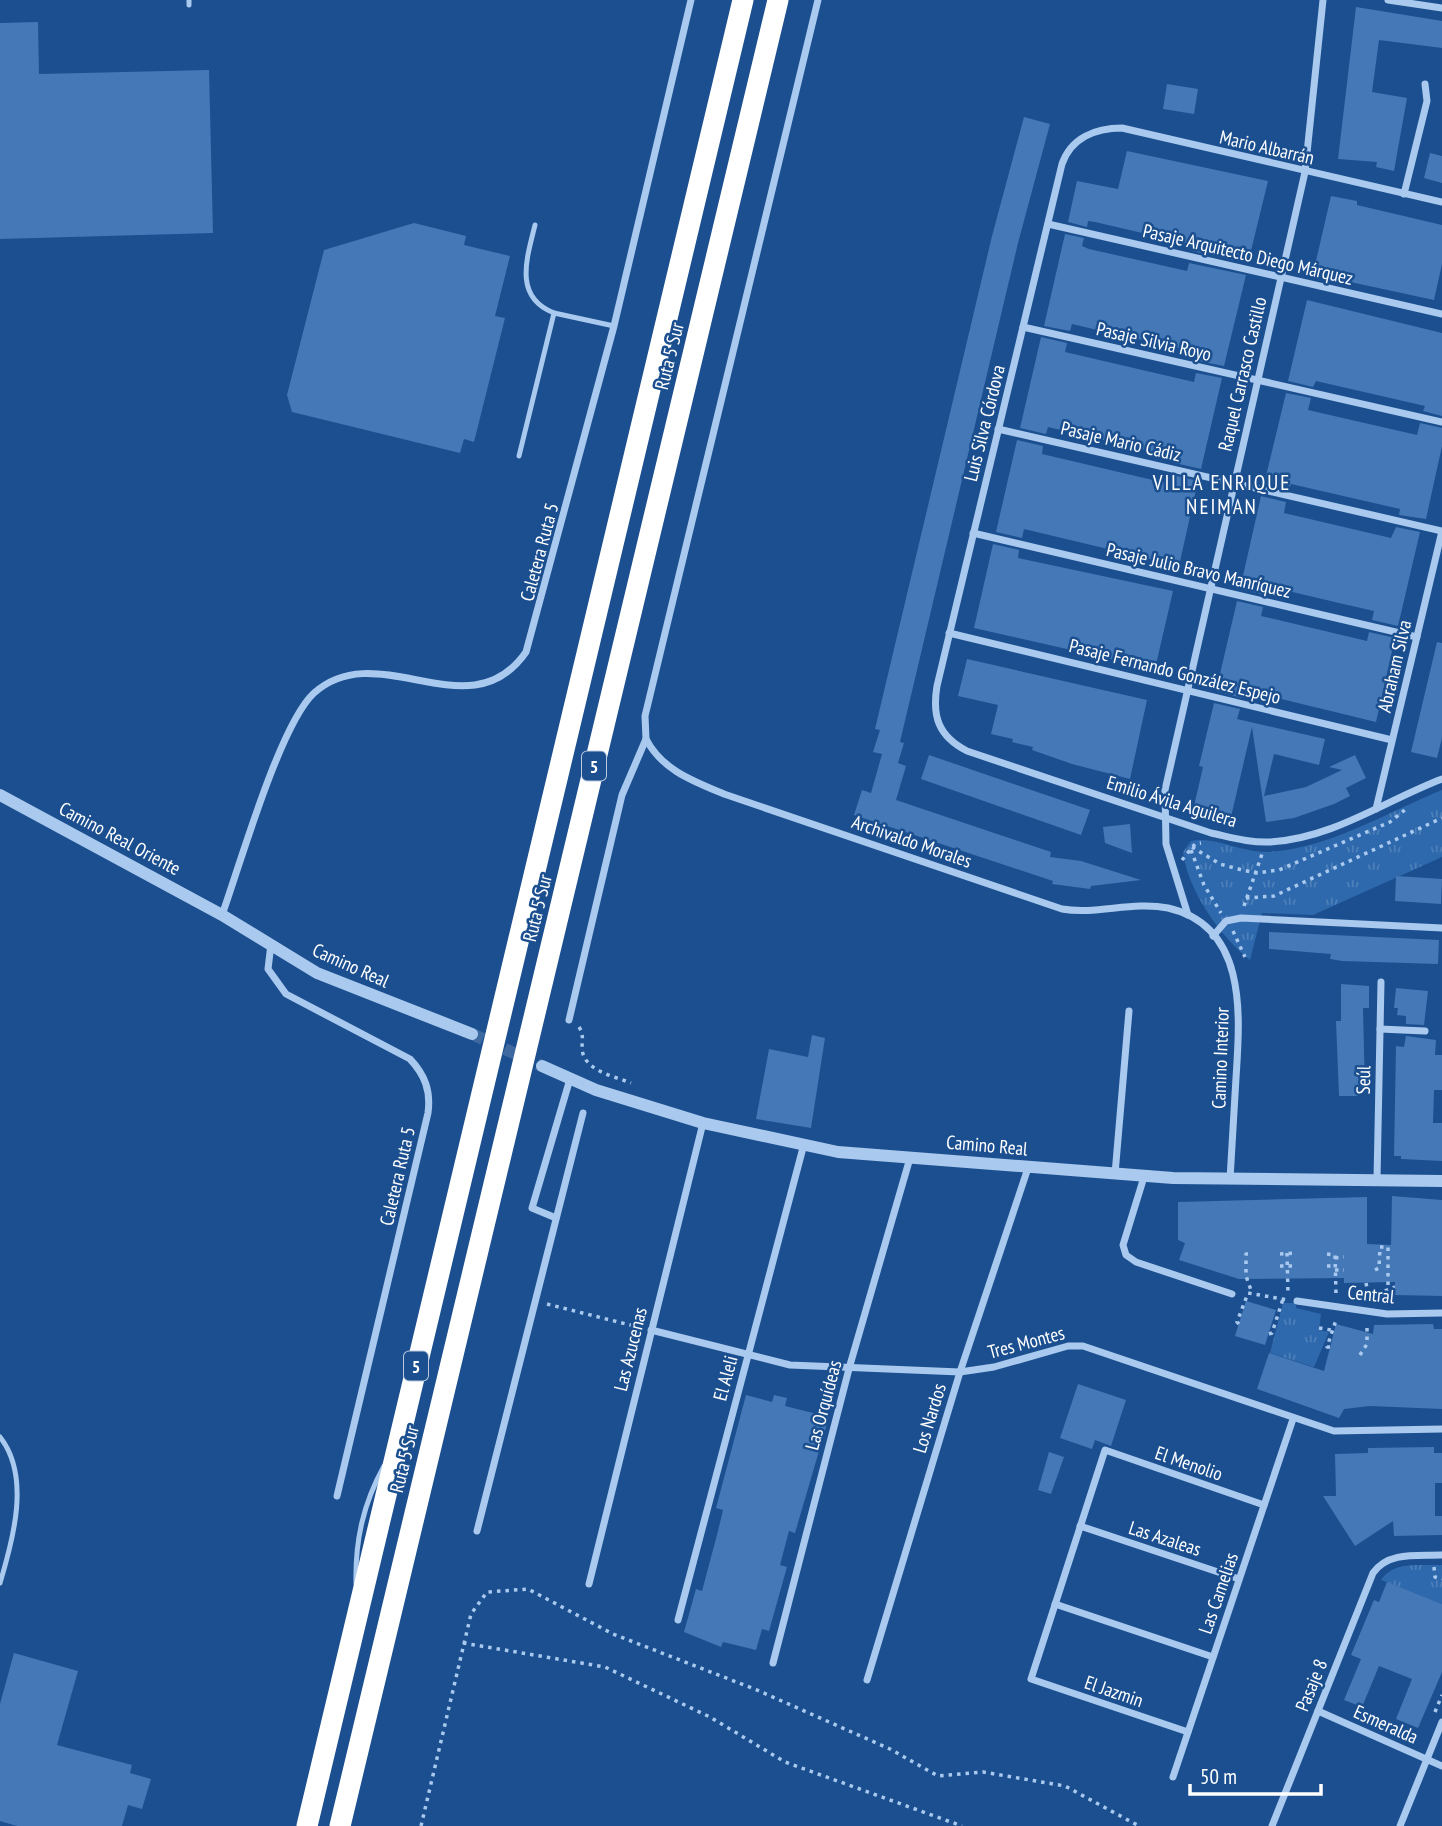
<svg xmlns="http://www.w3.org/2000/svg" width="1442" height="1826" font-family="'PT Sans Narrow',sans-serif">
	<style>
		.grass { fill: url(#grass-tufts) }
		.building { fill: #4478b7 }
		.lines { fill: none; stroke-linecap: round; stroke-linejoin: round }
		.tertiary-tunnel { stroke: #3d69a0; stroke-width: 12; stroke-dasharray: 12 6; stroke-linecap: butt }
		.path { stroke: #a9c9ee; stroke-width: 3.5; stroke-dasharray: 3.5 5; stroke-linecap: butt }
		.service { stroke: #a9c9ee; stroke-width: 5 }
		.minor { stroke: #a9c9ee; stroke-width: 7 }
		.tertiary { stroke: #a9c9ee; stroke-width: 12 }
		.motorway { stroke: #fff; stroke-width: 21 }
		.labels { text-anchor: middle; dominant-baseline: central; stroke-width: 5; stroke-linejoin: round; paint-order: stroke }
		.shield { fill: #1b4f8f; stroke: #bbcadd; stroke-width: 2 }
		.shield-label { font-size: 18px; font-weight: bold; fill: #fff }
		.street-label { font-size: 19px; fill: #fff; stroke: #1b4f8f }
		.neighbourhood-label { font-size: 21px; letter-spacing: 2px; fill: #fff; stroke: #1b4f8f }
	</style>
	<defs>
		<pattern id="grass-tufts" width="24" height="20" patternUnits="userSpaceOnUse" patternTransform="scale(1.75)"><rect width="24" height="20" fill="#2e69ad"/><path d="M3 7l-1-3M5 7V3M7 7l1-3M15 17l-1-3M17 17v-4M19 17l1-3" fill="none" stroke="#4d80b9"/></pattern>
	</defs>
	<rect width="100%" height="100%" fill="#1b4f8f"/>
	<g class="grass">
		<path d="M 1442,790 L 1442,857 L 1313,915 L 1262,913 L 1250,960 C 1220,936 1188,891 1183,852 L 1191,841 C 1213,836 1241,852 1265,852 C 1327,850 1385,813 1442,790 Z"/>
		<path d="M 1283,1303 L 1296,1303 L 1296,1308 L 1321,1314 L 1319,1330 L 1329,1332 L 1314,1367 L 1270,1353 Z"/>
		<path d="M 1442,1565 L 1442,1604 L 1381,1580 C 1394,1560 1420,1566 1442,1565 Z"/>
	</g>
	<g class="building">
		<path d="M 1356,7 L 1442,21 L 1442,48 L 1379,40 L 1372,92 L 1407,98 L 1394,171 L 1376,167 L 1377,162 L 1338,159 Z"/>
		<path d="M 38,22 L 39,74 L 209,70 L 213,233 L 0,239 L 0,23 Z"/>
		<path d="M 1167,84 L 1198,89 L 1194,114 L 1163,109 Z"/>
		<path d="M 1024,117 L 1050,124 L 1018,243 L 900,742 L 904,743 L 898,763 L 906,766 L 896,800 L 1051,852 L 1050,857 L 1081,861 L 1141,880 L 1091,886 L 1090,889 L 1052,884 L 1053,881 L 854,815 L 862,790 L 871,793 L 882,754 L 873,752 L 880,730 L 875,729 L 992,236 Z"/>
		<path d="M 1127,151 L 1268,181 L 1248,263 L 1192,251 L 1194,245 L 1095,222 L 1088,221 L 1087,227 L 1068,222 L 1077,181 L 1118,189 Z"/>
		<path d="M 1430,153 L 1442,156 L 1442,183 L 1424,178 Z"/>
		<path d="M 1331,196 L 1357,201 L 1357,205 L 1442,225 L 1442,264 L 1434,300 L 1313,274 Z"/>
		<path d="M 414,223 L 466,236 L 464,245 L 510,256 L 495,316 L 505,318 L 474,442 L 464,439 L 460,453 L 292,412 L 287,395 L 324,250 Z"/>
		<path d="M 1065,234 L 1084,238 L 1082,246 L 1089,249 L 1187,271 L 1189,263 L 1246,275 L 1224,366 L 1199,361 L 1201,353 L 1093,329 L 1072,324 L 1070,331 L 1044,326 Z"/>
		<path d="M 1307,300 L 1442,333 L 1442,416 L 1423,411 L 1425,406 L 1316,381 L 1313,387 L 1288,381 Z"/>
		<path d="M 1041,337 L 1067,343 L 1065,352 L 1194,382 L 1196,373 L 1222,378 L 1201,469 L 1175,463 L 1176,457 L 1048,427 L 1046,434 L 1020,428 Z"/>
		<path d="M 1286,393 L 1311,398 L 1308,410 L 1417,435 L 1420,423 L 1442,428 L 1442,446 L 1426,519 L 1399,515 L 1400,509 L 1291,484 L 1289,490 L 1264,484 Z"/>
		<path d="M 1017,440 L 1043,446 L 1042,454 L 1140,477 L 1170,484 L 1172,475 L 1198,481 L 1179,566 L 1024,529 L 1022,538 L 996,532 Z"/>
		<path d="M 1261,496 L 1286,502 L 1284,513 L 1391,538 L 1396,527 L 1420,532 L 1398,626 L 1372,620 L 1374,611 L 1339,603 L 1267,586 L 1265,595 L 1240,589 Z"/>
		<path d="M 993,544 L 1019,550 L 1018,558 L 1173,591 L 1155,669 L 974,628 Z"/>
		<path d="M 1237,601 L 1263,607 L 1261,616 L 1367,641 L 1369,632 L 1395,638 L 1376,722 L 1244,690 L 1242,698 L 1216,691 Z"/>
		<path d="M 1437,642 L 1442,643 L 1442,738 L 1437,758 L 1411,752 Z"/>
		<path d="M 967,659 L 1147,700 L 1130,779 L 1072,764 L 1032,750 L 1033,747 L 1012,742 L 1013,739 L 991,734 L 998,705 L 958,696 Z"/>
		<path d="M 1214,703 L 1240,709 L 1237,719 L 1325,739 L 1319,765 L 1274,754 L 1264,796 L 1306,787 L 1342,770 L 1329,767 L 1355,755 L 1366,778 L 1346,788 L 1350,796 L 1334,804 L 1294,818 L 1266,822 L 1252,727 L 1231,817 L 1194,806 L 1203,767 L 1199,766 Z"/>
		<path d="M 929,755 L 1090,810 L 1081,835 L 921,779 Z"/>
		<path d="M 1130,824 L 1132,853 L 1105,843 L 1103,827 Z"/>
		<path d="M 1396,876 L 1442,879 L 1441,904 L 1395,901 Z"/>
		<path d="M 1269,932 L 1439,940 L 1438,964 L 1342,961 L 1330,959 L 1331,954 L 1269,949 Z"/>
		<path d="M 1341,984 L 1369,986 L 1369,1008 L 1363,1008 L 1365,1093 L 1358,1093 L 1358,1096 L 1339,1096 L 1336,1021 L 1341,1021 Z"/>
		<path d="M 1396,988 L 1428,991 L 1424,1025 L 1406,1024 L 1406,1016 L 1397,1015 L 1398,1008 L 1394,1008 Z"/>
		<path d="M 812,1035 L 825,1038 L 811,1128 L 756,1119 L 769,1049 L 808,1057 Z"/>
		<path d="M 1406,1036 L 1436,1040 L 1435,1055 L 1442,1055 L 1442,1090 L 1434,1090 L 1433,1123 L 1442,1123 L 1442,1161 L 1401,1159 L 1401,1156 L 1394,1156 L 1396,1046 L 1404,1047 Z"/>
		<path d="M 1392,1196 L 1442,1200 L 1442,1296 L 1395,1295 L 1395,1282 L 1344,1283 L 1344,1278 L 1239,1279 L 1179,1260 L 1185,1243 L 1178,1240 L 1178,1202 L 1367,1197 L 1367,1244 L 1391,1245 Z"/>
		<path d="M 1246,1301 L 1276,1310 L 1265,1345 L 1235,1336 Z"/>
		<path d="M 1336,1324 L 1373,1334 L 1374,1325 L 1433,1324 L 1434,1329 L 1442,1329 L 1442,1409 L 1370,1406 L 1344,1409 L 1339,1418 L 1257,1389 L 1269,1353 L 1324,1371 Z"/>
		<path d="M 1078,1384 L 1126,1400 L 1111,1446 L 1095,1440 L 1092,1449 L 1060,1438 Z"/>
		<path d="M 746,1395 L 772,1402 L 774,1395 L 787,1398 L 785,1406 L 829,1417 L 795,1533 L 789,1531 L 780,1565 L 787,1567 L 769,1631 L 762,1629 L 756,1650 L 723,1642 L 721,1647 L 684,1632 L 696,1589 L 702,1591 L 718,1531 L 723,1510 L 716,1508 Z"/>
		<path d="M 1434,1447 L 1434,1453 L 1442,1453 L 1442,1483 L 1435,1483 L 1435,1516 L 1442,1516 L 1442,1535 L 1394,1536 L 1393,1521 L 1355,1546 L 1323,1496 L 1336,1496 L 1335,1454 L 1368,1453 L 1368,1448 Z"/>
		<path d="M 1049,1452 L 1064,1457 L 1051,1494 L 1038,1490 Z"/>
		<path d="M 1387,1582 L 1442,1604 L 1442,1672 L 1418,1728 L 1396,1719 L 1412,1679 L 1379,1666 L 1362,1707 L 1344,1700 L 1361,1659 L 1351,1655 L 1374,1600 L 1379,1602 Z"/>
		<path d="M 14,1653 L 78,1671 L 57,1745 L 132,1765 L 130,1773 L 151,1779 L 142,1809 L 128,1805 L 122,1826 L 17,1826 L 0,1821 L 0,1704 Z"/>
	</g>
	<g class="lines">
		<path class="tertiary-tunnel" d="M 472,1034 L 542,1066"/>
		<g class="path">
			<path d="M 1192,847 L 1220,864 L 1242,870 L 1256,873 L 1279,870 L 1390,822 L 1406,809"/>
			<path d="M 1191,850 L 1204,885 L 1221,913"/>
			<path d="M 1182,860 L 1195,844 L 1201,843"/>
			<path d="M 1246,898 L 1274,896 L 1442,818"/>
			<path d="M 1244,906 L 1262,854"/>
			<path d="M 1233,931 L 1245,957"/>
			<path d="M 579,1027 C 584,1035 582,1040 582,1049 C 584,1071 614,1076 631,1083"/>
			<path d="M 1287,1253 L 1288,1294"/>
			<path d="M 1248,1254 L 1246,1254 L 1246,1276 L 1252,1293"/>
			<path d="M 1280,1254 L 1295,1253"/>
			<path d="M 1327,1254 L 1335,1255 L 1336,1294"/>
			<path d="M 1335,1258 L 1344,1257"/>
			<path d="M 1280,1266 L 1296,1266"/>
			<path d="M 1327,1266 L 1335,1266"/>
			<path d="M 1335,1270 L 1344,1270"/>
			<path d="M 1375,1270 L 1379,1268 L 1380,1247 L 1388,1247 L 1388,1290"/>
			<path d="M 1366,1283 L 1369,1299"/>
			<path d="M 1369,1297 L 1395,1287"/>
			<path d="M 547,1304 L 642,1328"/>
			<path d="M 1239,1324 L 1237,1322 L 1248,1293 L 1288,1300"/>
			<path d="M 1319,1328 L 1331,1330"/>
			<path d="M 1269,1334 L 1272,1333 L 1283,1299"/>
			<path d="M 1330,1347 L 1327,1347 L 1336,1320"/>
			<path d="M 1360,1355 L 1367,1344 L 1367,1327 L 1364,1325"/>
			<path d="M 1434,1567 L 1435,1577 L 1442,1579"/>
			<path d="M 463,1643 L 605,1667 L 710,1717 L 785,1762 L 962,1826"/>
			<path d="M 1435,1712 L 1442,1695"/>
			<path d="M 421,1826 L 471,1614 L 487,1592 L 528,1589 L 613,1634 L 757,1690 L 890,1749 L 938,1776 L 983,1772 L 1065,1786 L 1139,1826"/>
		</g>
		<g class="service">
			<path d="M 189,5 L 189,0"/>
			<path d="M 554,313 L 614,326"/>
			<path d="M 519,456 L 554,313 C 513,297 527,258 535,225"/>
			<path d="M 0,1437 C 31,1476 13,1540 0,1583"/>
			<path d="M 356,1584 C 355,1541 363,1504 384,1466"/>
		</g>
		<g class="minor">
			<path d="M 1388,0 L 1442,8"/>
			<path d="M 1404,194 L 1427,101 L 1425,84"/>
			<path d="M 1442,202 L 1122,128 C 1095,128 1071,138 1062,164 L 937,686 C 932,716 938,736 967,751 L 1211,833 C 1230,837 1250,843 1270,842 C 1332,839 1386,800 1442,779"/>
			<path d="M 1048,224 L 1442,314"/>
			<path d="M 1023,327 L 1442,422"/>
			<path d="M 998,429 L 1442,531 L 1376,809"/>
			<path d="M 973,533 L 1417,637"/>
			<path d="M 949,633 L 1392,740"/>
			<path d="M 646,739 C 662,770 693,781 724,794 L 1062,909 C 1097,915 1132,901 1168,908 C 1248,926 1240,1016 1236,1078 C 1234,1111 1232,1145 1230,1179"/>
			<path d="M 222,915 C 240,865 280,724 314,693 C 379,635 470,733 526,652 L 614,326 L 691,0"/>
			<path d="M 1188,915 L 1166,844 L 1165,790 L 1305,172 L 1323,0"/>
			<path d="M 1213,936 L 1226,921 L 1241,918 L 1442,928"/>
			<path d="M 271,944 L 268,969 L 286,994 L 410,1059 C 425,1075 431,1091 428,1113 L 337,1496"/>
			<path d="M 569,1020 L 622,795 L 646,739 L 645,716 L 818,0"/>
			<path d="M 1380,1029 L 1425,1031"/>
			<path d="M 1115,1174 L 1129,1011"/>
			<path d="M 1144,1177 L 1123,1245 L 1126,1255 L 1136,1262 L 1232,1294"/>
			<path d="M 1377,1179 L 1381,982"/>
			<path d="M 556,1218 L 532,1208 L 570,1079"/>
			<path d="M 1297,1301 L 1387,1314 L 1442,1313"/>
			<path d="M 651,1330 L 790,1365 L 960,1372 L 994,1367 L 1068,1346 L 1083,1346 L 1334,1431 L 1442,1429"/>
			<path d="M 1080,1526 L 1239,1579"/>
			<path d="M 477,1531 L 583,1113"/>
			<path d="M 589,1584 L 703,1123"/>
			<path d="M 1055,1604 L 1213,1657"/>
			<path d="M 678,1620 L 804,1144"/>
			<path d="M 773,1663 L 850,1365 L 910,1158"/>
			<path d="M 867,1680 L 960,1372 L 1028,1168"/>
			<path d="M 1318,1711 L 1442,1766"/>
			<path d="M 1188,1732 L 1031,1679 L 1105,1450 L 1264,1505"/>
			<path d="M 1173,1777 L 1293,1419"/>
			<path d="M 1272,1826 L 1373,1573 C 1388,1551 1418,1556 1442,1555"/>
			<path d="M 1400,1826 L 1442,1722"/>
		</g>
		<g class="tertiary">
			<path d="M 0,795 L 222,915 L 317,973 L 472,1034"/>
			<path d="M 542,1066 L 596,1090 L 703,1123 L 838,1152 L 1173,1178 L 1442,1181"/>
		</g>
		<g class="motorway">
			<path d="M 307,1826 L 743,0"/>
			<path d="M 340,1826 L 778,0"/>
		</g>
	</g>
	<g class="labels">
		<g class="shield">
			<rect x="582" y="751.5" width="24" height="29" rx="5"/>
			<rect x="404" y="1351.5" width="24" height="29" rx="5"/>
		</g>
		<g class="shield-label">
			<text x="594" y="766">5</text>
			<text x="416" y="1366">5</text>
		</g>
		<g class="street-label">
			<text transform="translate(1267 147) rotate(13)">Mario Albarrán</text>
			<text transform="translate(1248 254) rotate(13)">Pasaje Arquitecto Diego Márquez</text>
			<text transform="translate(1154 341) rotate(13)">Pasaje Silvia Royo</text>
			<text transform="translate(669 356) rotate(-76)">Ruta 5 Sur</text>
			<text transform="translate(1242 374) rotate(-77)">Raquel Carrasco Castillo</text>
			<text transform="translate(984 423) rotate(-76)">Luis Silva Córdova</text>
			<text transform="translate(1121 441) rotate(13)">Pasaje Mario Cádiz</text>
			<text transform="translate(539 552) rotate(-75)">Caletera Ruta 5</text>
			<text transform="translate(1199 570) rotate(13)">Pasaje Julio Bravo Manríquez</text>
			<text transform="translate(1394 666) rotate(-77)">Abraham Silva</text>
			<text transform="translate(1175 671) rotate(14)">Pasaje Fernando González Espejo</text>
			<text transform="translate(1172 801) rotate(17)">Emilio Ávila Aguilera</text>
			<text transform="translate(120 838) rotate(28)">Camino Real Oriente</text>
			<text transform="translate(912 841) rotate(19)">Archivaldo Morales</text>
			<text transform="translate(537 908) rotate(-76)">Ruta 5 Sur</text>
			<text transform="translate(351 965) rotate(24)">Camino Real</text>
			<text transform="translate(1220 1058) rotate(-88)">Camino Interior</text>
			<text transform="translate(1363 1080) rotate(-89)">Seúl</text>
			<text transform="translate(987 1145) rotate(5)">Camino Real</text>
			<text transform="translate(397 1176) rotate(-77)">Caletera Ruta 5</text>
			<text transform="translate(1371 1294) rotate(6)">Central</text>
			<text transform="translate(1026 1342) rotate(-15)">Tres Montes</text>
			<text transform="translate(630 1349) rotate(-76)">Las Azucenas</text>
			<text transform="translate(725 1378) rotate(-75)">El Aleli</text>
			<text transform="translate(823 1405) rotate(-75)">Las Orquídeas</text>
			<text transform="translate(929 1418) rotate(-73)">Los Nardos</text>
			<text transform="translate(404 1459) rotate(-76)">Ruta 5 Sur</text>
			<text transform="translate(1189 1463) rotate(19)">El Menolio</text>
			<text transform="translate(1165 1538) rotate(18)">Las Azaleas</text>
			<text transform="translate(1218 1593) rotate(-71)">Las Camelias</text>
			<text transform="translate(1311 1685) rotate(-68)">Pasaje 8</text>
			<text transform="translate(1114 1691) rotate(19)">El Jazmin</text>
			<text transform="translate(1386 1724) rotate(24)">Esmeralda</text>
		</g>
		<g class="neighbourhood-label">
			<text x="1222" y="482">VILLA ENRIQUE<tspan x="1222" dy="24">NEIMAN</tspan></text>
		</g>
	</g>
	<path d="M1190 1784v10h131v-10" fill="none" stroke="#ffffff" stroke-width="3.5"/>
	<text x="1200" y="1784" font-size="21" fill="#ffffff" stroke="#1b4f8f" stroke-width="5" paint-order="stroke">50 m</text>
</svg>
